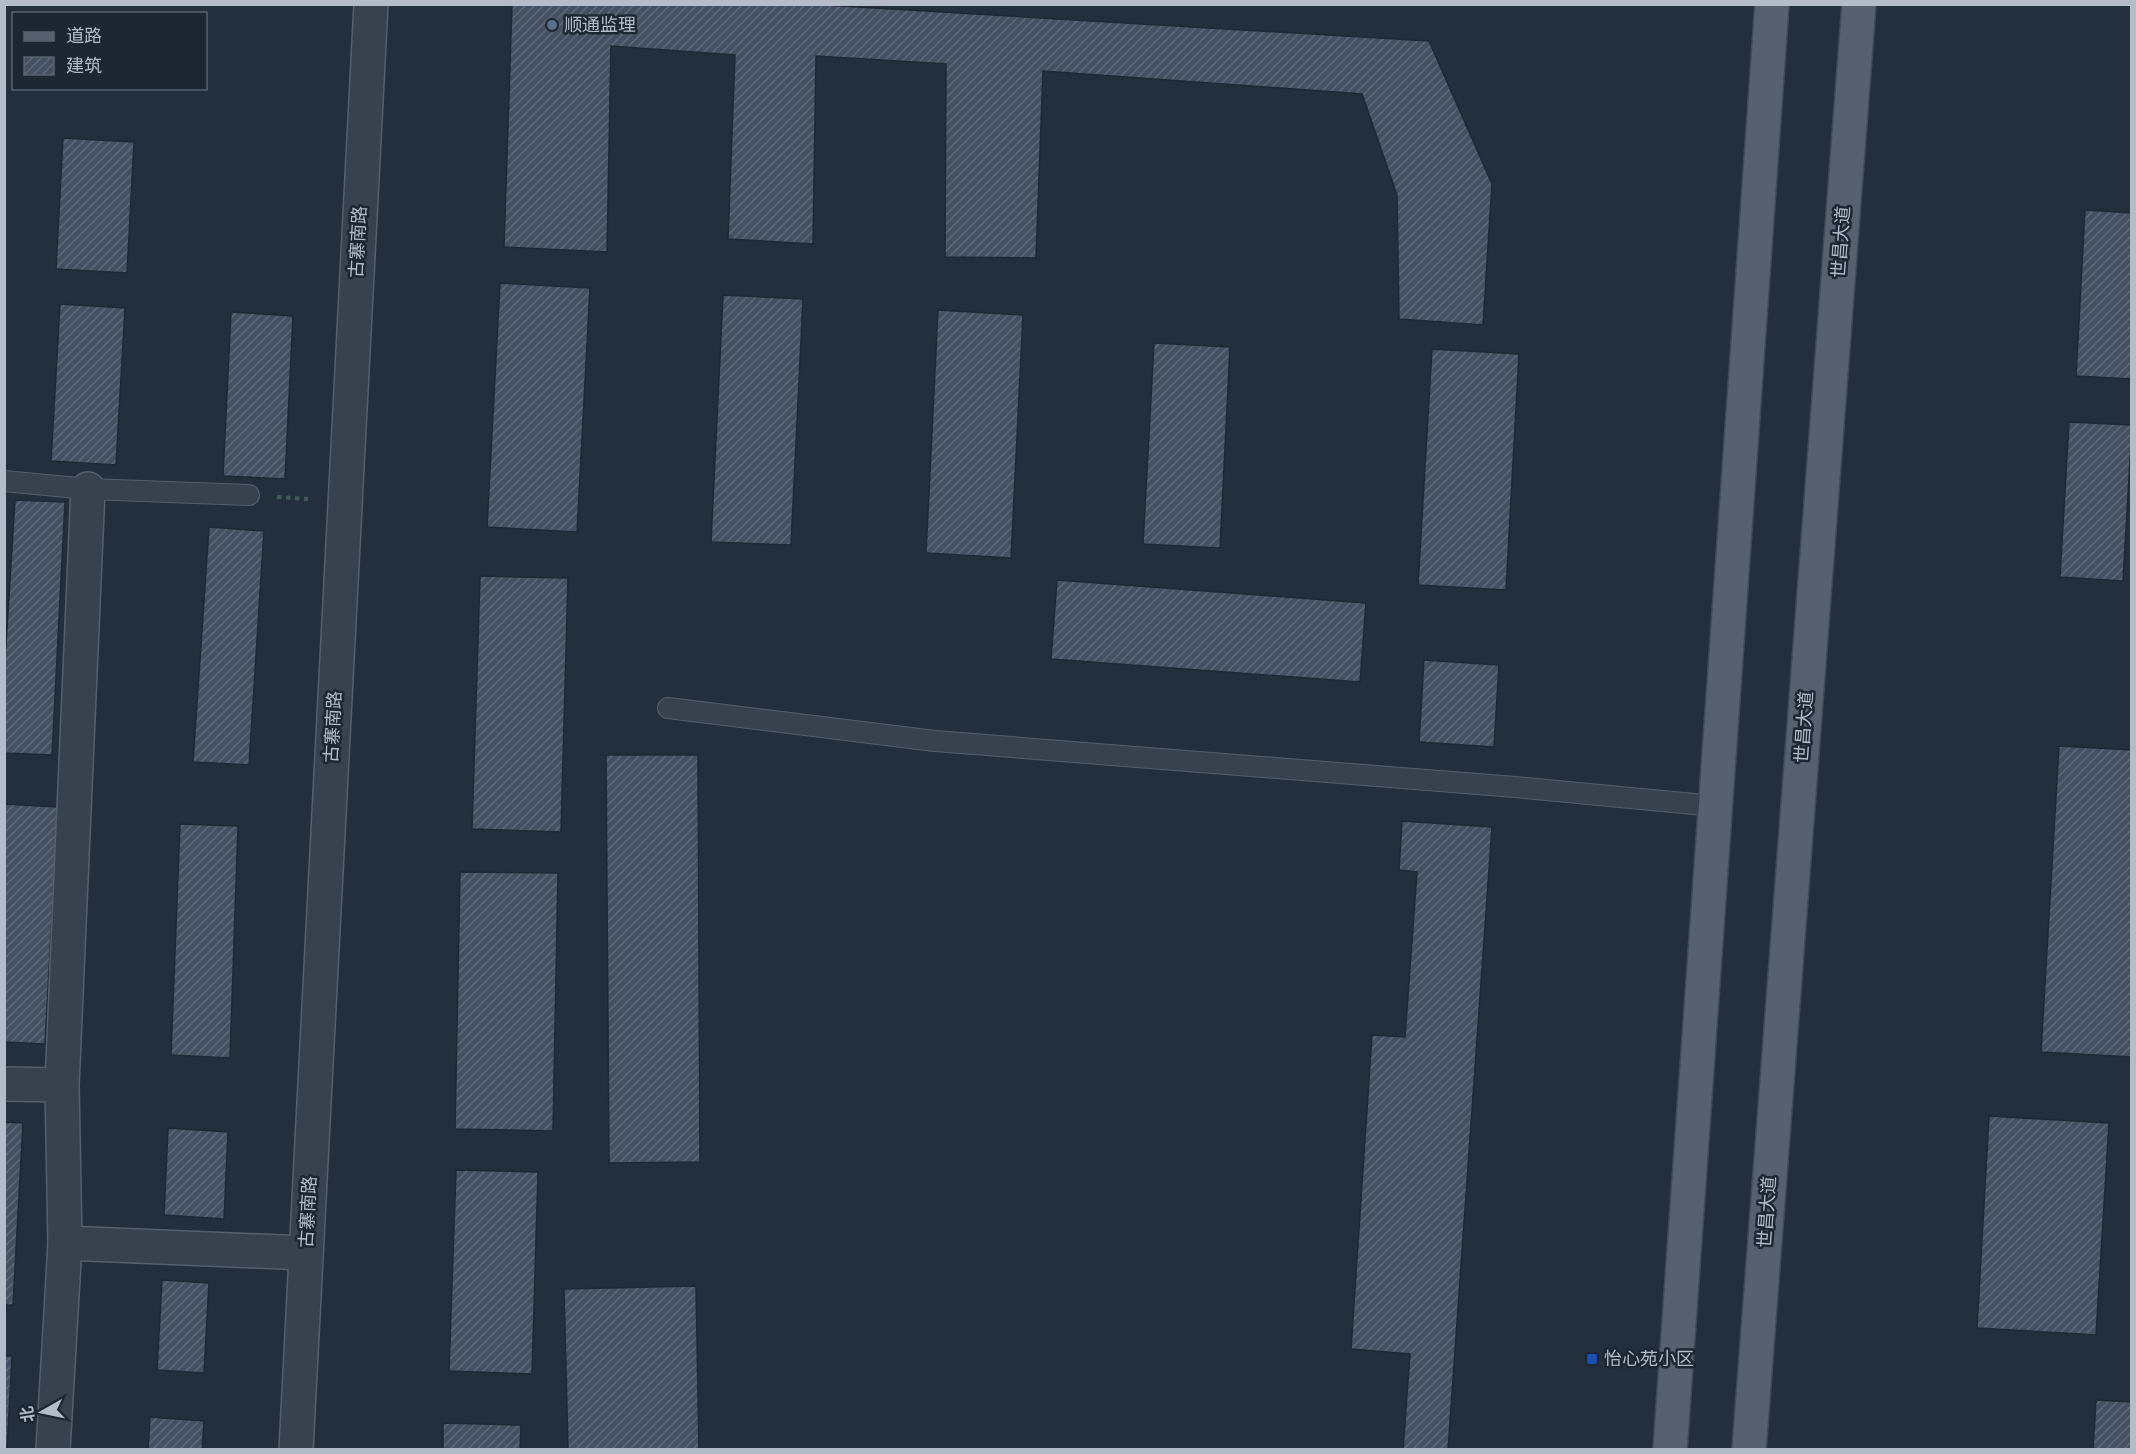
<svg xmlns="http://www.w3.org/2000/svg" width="2136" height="1454" font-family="Cabin,'Noto Sans SC',sans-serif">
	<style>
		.building { fill: url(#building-hatch); stroke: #1f2835; stroke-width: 1.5 }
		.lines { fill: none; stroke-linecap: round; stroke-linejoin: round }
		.service-casing { stroke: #565f6c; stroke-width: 22 }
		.minor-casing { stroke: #565f6c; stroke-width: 36 }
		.primary-casing { stroke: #414a57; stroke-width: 36 }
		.path { stroke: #44595c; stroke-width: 4; stroke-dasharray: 4.5 4.5; stroke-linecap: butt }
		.service { stroke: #38414e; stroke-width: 20 }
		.minor { stroke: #38414e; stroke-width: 33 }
		.primary { stroke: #56606e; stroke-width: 33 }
		.service-dot { fill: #5c6f8a; stroke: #1d2633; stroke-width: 2 }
		.transit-dot { fill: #1a4fb4; stroke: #1d2633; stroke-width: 2 }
		.labels { text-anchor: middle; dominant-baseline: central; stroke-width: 5; stroke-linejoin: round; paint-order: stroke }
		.poi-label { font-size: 18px; fill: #b4bcc9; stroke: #1d2633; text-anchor: start }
		.street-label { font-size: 18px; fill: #b4bcc9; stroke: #1d2633 }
	</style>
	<defs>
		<pattern id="building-hatch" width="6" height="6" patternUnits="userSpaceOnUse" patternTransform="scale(1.5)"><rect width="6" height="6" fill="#455162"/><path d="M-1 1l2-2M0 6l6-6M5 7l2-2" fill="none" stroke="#5d6877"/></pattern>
	</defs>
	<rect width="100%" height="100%" fill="#242f3e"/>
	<g class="building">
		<path d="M 512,4 L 807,4 L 1429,41 L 1492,184 L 1483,325 L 1399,319 L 1397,195 L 1362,94 L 1043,71 L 1036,258 L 945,257 L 946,64 L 816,56 L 813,244 L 728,239 L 735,55 L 611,46 L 607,252 L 504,247 Z"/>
		<path d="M 63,138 L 134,142 L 127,273 L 56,269 Z"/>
		<path d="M 2085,210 L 2132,213 L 2132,379 L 2076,376 Z"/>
		<path d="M 500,283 L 590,288 L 577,532 L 487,527 Z"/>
		<path d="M 723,295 L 803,299 L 791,545 L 711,542 Z"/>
		<path d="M 60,304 L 125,308 L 116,465 L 51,461 Z"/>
		<path d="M 938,310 L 1023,315 L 1011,558 L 926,553 Z"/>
		<path d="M 231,312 L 293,316 L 285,479 L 223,476 Z"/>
		<path d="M 1154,343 L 1230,347 L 1220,548 L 1143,544 Z"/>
		<path d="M 1432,349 L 1519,354 L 1506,590 L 1418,585 Z"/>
		<path d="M 2069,422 L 2132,425 L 2123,581 L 2060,577 Z"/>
		<path d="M 15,500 L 65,502 L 52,755 L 4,753 L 4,677 Z"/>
		<path d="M 209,527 L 264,531 L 249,765 L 193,762 Z"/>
		<path d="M 480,576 L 568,578 L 561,832 L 472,829 Z"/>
		<path d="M 1057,580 L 1366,603 L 1360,682 L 1051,659 Z"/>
		<path d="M 1424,660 L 1499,665 L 1494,747 L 1419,742 Z"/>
		<path d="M 2059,746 L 2132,750 L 2132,1057 L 2041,1052 Z"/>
		<path d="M 606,755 L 698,755 L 700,1162 L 609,1163 Z"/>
		<path d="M 4,804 L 58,807 L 45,1044 L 4,1042 Z"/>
		<path d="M 1402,821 L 1492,827 L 1448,1450 L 1403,1450 L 1410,1354 L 1351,1349 L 1372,1035 L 1405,1037 L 1417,872 L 1399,870 Z"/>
		<path d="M 180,824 L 238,826 L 230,1058 L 171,1055 Z"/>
		<path d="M 460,872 L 558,873 L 553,1131 L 455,1129 Z"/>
		<path d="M 1989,1116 L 2109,1123 L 2096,1335 L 1977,1328 Z"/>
		<path d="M 4,1122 L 23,1123 L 13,1305 L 4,1305 Z"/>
		<path d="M 168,1128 L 228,1132 L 224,1219 L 164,1215 Z"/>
		<path d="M 456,1170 L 538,1172 L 532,1374 L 449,1371 Z"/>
		<path d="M 162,1280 L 209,1283 L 204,1373 L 157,1370 Z"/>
		<path d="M 696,1286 L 699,1450 L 568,1450 L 564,1289 Z"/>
		<path d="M 4,1356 L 12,1356 L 7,1450 L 4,1450 Z"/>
		<path d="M 2096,1400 L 2132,1402 L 2132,1450 L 2093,1450 Z"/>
		<path d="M 150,1417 L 204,1421 L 202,1450 L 148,1450 Z"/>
		<path d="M 443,1423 L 521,1425 L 520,1450 L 443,1450 Z"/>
	</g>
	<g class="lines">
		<g class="service-casing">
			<g id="service">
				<path d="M 4,481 L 88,489 L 249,495"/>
				<path d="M 668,708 L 935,741 L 1515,787 L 1715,806"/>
			</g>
		</g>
		<g class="minor-casing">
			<g id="minor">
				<path d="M 4,1084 L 62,1085"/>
				<path d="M 65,1243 L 306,1253"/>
				<path d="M 53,1450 L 65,1243 L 62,1085 L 88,489"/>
				<path d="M 296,1450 L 371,4"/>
			</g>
		</g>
		<g class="primary-casing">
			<g id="primary">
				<path d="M 1670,1450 L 1772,4"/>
				<path d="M 1749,1450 L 1859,4"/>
			</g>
		</g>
		<path class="path" d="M 277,497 L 308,499"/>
		<use href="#service" class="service"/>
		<use href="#minor" class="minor"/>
		<use href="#primary" class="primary"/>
	</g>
	<circle class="service-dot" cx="552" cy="25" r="6"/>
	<rect class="transit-dot" x="1586" y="1353" width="12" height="12" rx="3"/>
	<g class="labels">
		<g class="poi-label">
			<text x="564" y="25">顺通监理</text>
			<text x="1604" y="1359">怡心苑小区</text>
		</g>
		<g class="street-label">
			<text transform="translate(358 242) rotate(-87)">古寨南路</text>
			<text transform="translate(1841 242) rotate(-86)">世昌大道</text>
			<text transform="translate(333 727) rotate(-87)">古寨南路</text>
			<text transform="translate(1804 727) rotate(-86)">世昌大道</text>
			<text transform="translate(308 1212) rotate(-87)">古寨南路</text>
			<text transform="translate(1767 1212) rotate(-86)">世昌大道</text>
		</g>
	</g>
	<rect width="2136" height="1454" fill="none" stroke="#b4bcc9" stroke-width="12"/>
	<rect x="12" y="12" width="195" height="78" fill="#1d2633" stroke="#59626f" stroke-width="1.5"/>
	<rect x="24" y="32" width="30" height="9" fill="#56606e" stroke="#59626f" stroke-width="1.5"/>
	<text x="66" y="42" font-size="18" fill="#b4bcc9">道路</text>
	<rect x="24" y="57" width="30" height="18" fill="url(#building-hatch)" stroke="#59626f" stroke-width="1.5"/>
	<text x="66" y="72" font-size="18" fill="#b4bcc9">建筑</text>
	<g transform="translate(42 1412) rotate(261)" stroke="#1d2633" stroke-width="4.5" paint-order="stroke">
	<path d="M0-4.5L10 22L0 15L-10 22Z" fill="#b4bcc9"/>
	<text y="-9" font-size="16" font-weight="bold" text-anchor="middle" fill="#b4bcc9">北</text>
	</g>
</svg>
